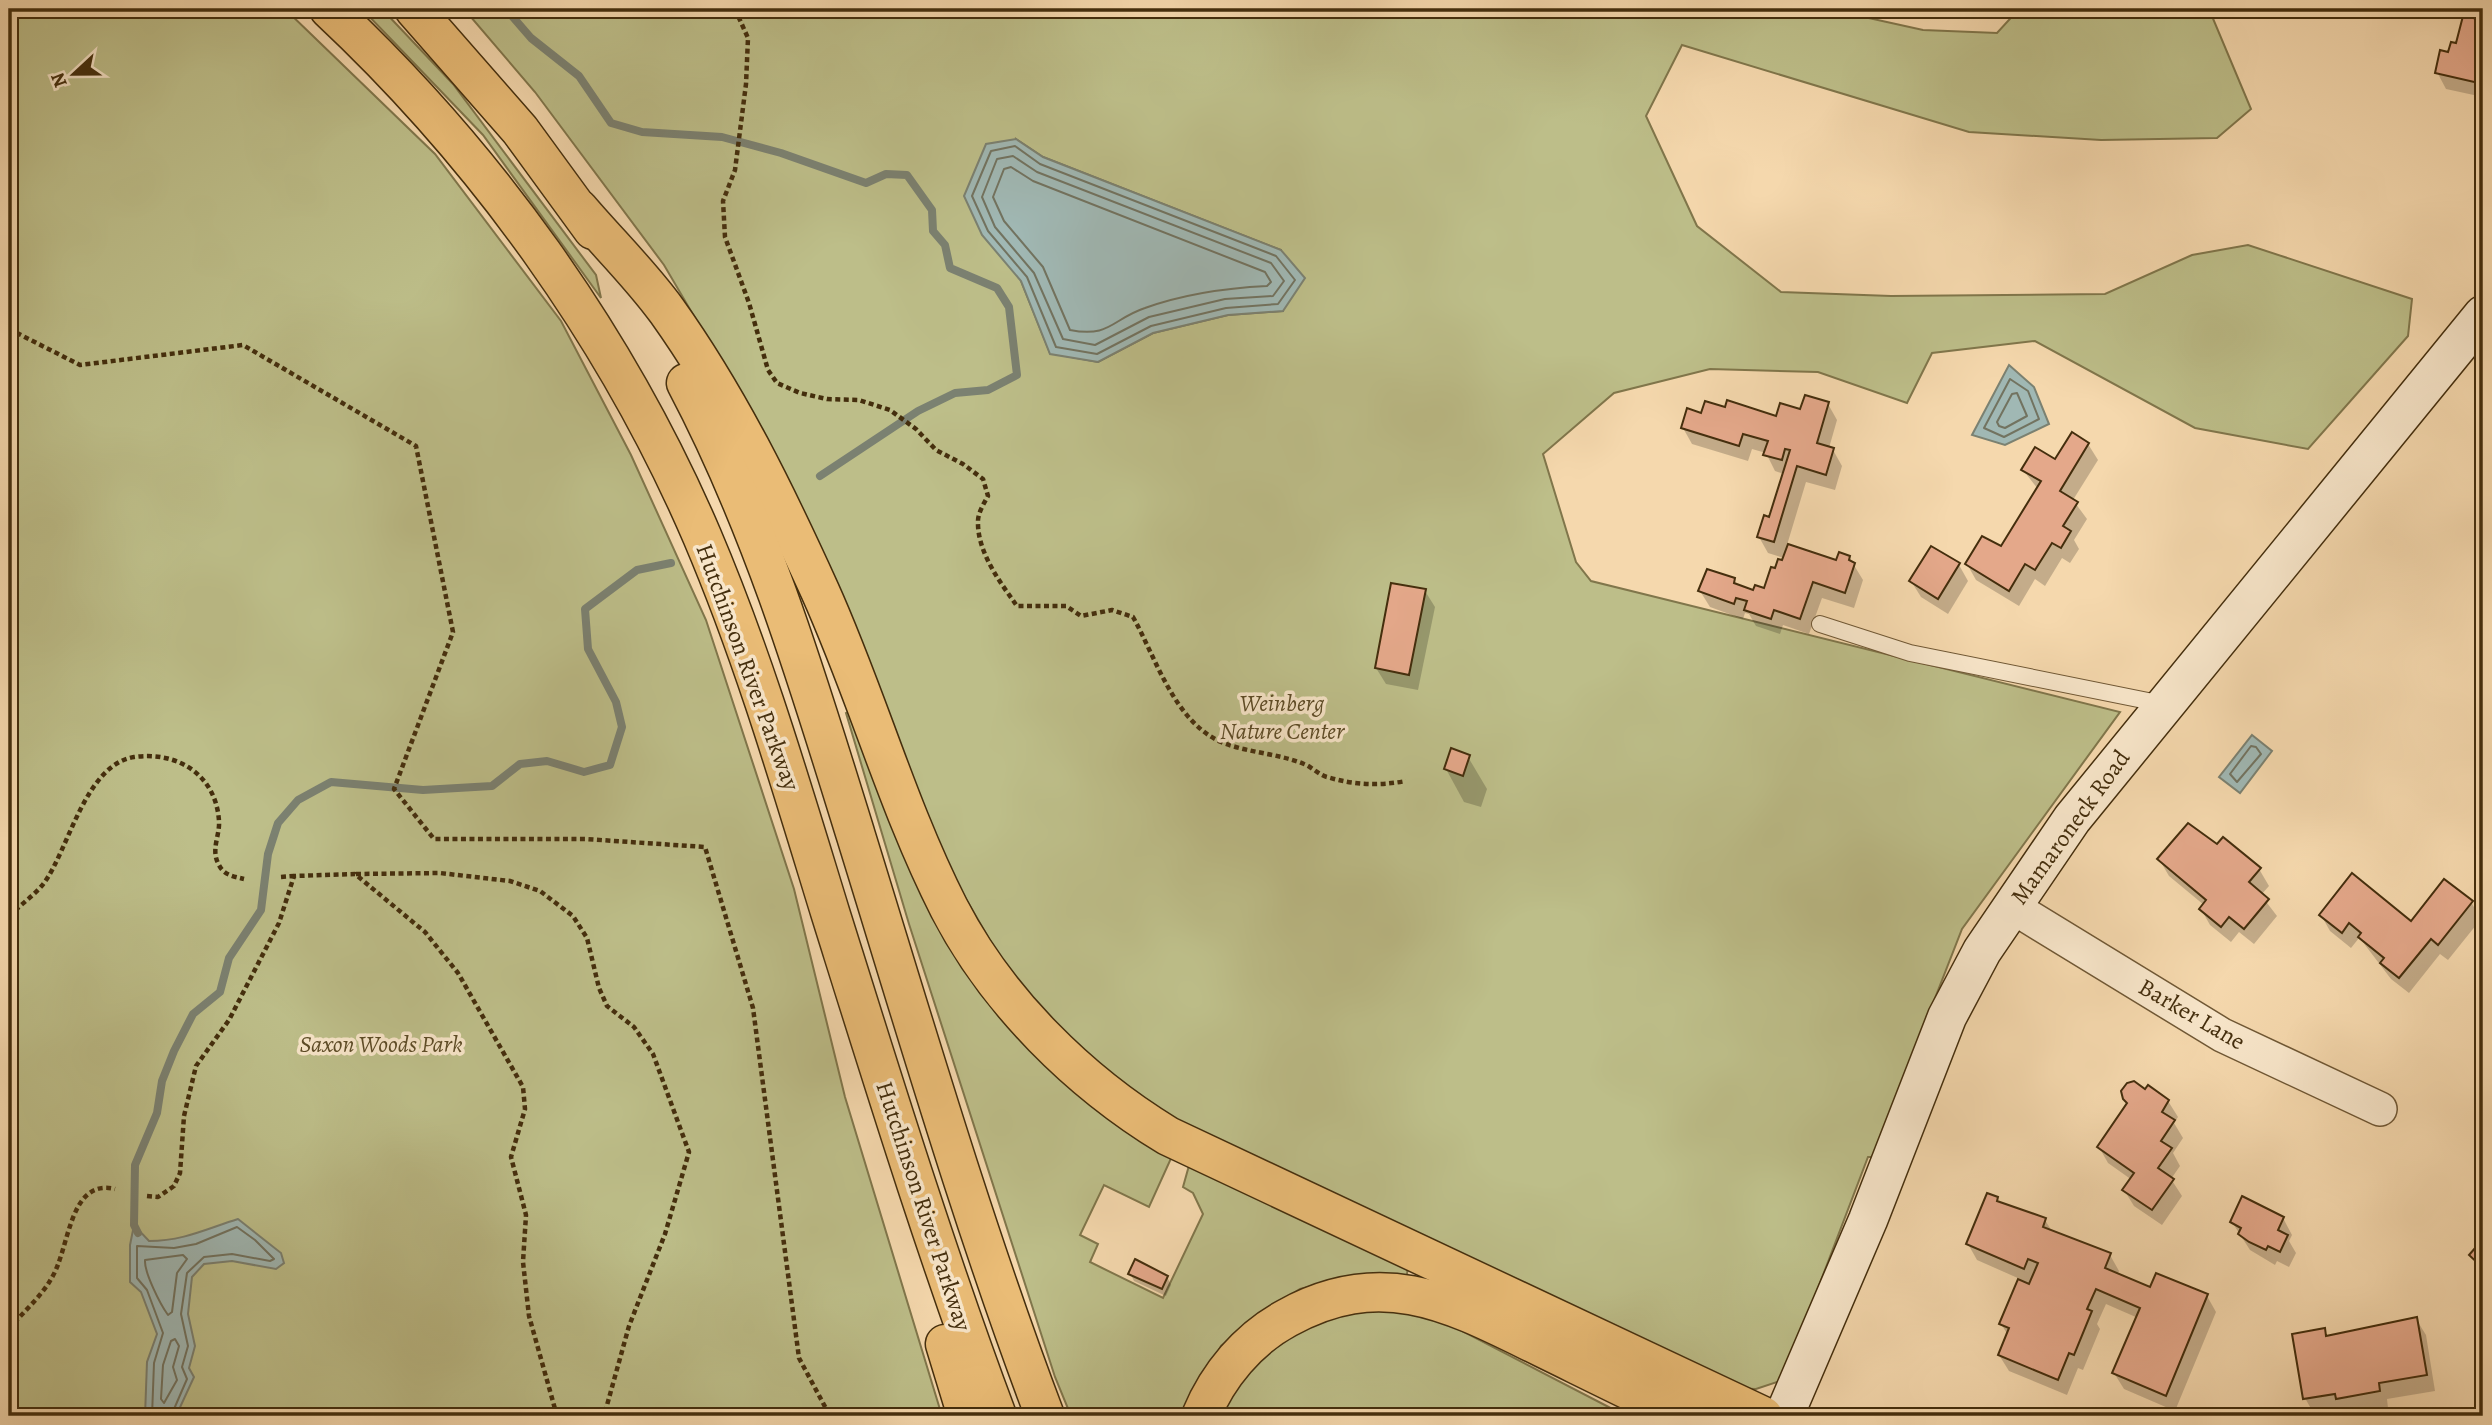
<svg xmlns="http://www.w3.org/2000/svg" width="2492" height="1425" font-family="Alegreya,serif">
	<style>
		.green { fill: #bdbe89; stroke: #80764b; stroke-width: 2; fill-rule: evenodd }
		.water { fill: #a0b8b4; stroke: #7b8171; stroke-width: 2 }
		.shadow { fill: #0003 }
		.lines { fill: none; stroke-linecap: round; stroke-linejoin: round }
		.shore { stroke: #727360; stroke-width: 2 }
		.stream { stroke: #7b8171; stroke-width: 8 }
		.building { fill: #e4a88a; stroke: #442e0d; stroke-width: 2 }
		.lane-casing { stroke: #705835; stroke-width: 18 }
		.street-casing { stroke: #705835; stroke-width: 36 }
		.secondary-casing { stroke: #442e0d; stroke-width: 41 }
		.highway-casing { stroke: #442e0d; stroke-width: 41 }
		.path { stroke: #442e0d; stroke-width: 4.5; stroke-dasharray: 5 3.5; stroke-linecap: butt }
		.lane { stroke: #f8e6ca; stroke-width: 16 }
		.street { stroke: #f8e6ca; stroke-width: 33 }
		.secondary { stroke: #f8e6ca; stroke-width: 38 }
		.highway { stroke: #eabc76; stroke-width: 38 }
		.labels { text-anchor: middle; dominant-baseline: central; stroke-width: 7; stroke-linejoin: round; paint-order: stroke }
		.street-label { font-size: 24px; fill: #442e0d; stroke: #f8e6ca }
		.park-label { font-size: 24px; font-style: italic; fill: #5c4b26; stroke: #f8e6ca }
	</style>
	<rect width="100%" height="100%" fill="#f5d8ad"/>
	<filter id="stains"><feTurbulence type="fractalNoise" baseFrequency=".00286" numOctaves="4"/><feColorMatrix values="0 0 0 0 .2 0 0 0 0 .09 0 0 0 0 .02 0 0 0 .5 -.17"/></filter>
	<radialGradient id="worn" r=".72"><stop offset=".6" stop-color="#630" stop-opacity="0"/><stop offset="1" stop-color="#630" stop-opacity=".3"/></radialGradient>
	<g class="green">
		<path d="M 9,9 L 285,9 L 435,154 L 561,321 L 631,455 L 706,620 L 794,889 L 845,1097 L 942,1416 L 9,1416 Z"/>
		<path d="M 362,9 L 382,9 L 453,84 L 596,275 L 601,298 L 483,135 Z"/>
		<path d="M 464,9 L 1828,9 L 1923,30 L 1997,33 L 2019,9 L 2209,9 L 2251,109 L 2217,138 L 2101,140 L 1969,132 L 1682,45 L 1646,116 L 1697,226 L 1781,292 L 1891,296 L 2105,294 L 2192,255 L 2248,245 L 2412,299 L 2408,336 L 2308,449 L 2195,428 L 2035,341 L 1932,353 L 1907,403 L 1818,372 L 1710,369 L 1614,393 L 1543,454 L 1576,562 L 1591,581 L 2120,712 L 1962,929 L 1873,1157 L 1868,1157 L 1783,1380 L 1756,1389 L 1725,1388 L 1212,1145 L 1137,1095 L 1053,1026 L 999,956 L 947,866 L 749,410 L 664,265 L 535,92 ZM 1016,139 L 1043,157 L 1281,250 L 1283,311 L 1228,315 L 1153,333 L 1098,362 L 1050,353 L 1021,281 Z"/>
		<path d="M 855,709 L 967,967 L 1173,1154 L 1149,1207 L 1104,1185 L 1080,1235 L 1098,1244 L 1090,1262 L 1163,1298 L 1203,1214 L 1193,1193 L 1183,1187 L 1190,1162 L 1408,1263 L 1407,1275 L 1351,1277 L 1300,1289 L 1255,1318 L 1221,1346 L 1188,1416 L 1071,1416 L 1055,1377 L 909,924 L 846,713 Z"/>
		<path d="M 1372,1307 L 1416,1307 L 1626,1416 L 1217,1416 L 1248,1361 L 1311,1321 Z"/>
	</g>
	<g class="water">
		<path d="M 1016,139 L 1043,157 L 1281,250 L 1305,278 L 1283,311 L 1228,315 L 1153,333 L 1098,362 L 1050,354 L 1021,281 L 982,235 L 964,196 L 986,144 Z"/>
		<path d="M 2009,365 L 2034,387 L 2049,424 L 2005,445 L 1972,435 Z"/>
		<path d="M 2252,735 L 2272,751 L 2240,793 L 2219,777 Z"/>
		<path d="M 238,1219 L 281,1253 L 284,1263 L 276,1269 L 232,1261 L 204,1264 L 192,1277 L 188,1314 L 195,1346 L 189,1368 L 194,1377 L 176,1416 L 145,1416 L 147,1362 L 157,1334 L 141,1292 L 130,1282 L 130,1245 L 134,1225 L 149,1241 C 183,1241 206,1229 238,1219 Z"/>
	</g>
	<g class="shadow">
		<path d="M 2464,18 L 2483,22 L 2483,97 L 2446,89 L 2437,72 L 2458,45 Z"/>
		<path d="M 1828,404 L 1837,420 L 1829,448 L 1833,450 L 1842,466 L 1835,490 L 1806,482 L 1787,545 L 1837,562 L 1849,557 L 1863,580 L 1854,608 L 1822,598 L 1809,634 L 1783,625 L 1780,634 L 1756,626 L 1749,614 L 1745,613 L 1743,619 L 1710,607 L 1700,591 L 1734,580 L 1738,586 L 1755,592 L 1765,591 L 1783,562 L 1784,558 L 1768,553 L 1759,537 L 1770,519 L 1784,474 L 1775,471 L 1766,453 L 1752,449 L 1748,461 L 1692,444 L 1683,428 L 1703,415 L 1726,409 L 1777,418 Z"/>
		<path d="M 2088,444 L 2098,460 L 2073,500 L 2087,519 L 2074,540 L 2079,549 L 2070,563 L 2062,558 L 2045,586 L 2035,579 L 2019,606 L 1976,580 L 1967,564 L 2001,549 L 2038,489 L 2023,470 L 2055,461 Z"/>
		<path d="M 1959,565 L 1968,581 L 1948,614 L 1921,597 L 1911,581 Z"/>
		<path d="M 1425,591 L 1435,607 L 1418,690 L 1386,684 L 1376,668 Z"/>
		<path d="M 1468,757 L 1487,789 L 1481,807 L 1464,802 L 1446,769 Z"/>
		<path d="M 2218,847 L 2259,869 L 2269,886 L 2261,895 L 2277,916 L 2254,944 L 2239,932 L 2231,942 L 2210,925 L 2201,909 L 2204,905 L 2169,876 L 2159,859 Z"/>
		<path d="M 2471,902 L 2481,919 L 2448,960 L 2440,954 L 2409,993 L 2391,979 L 2362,941 L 2359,938 L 2351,948 L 2330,931 L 2321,915 L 2412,923 Z"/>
		<path d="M 2145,1091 L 2168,1101 L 2178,1117 L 2174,1123 L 2183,1138 L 2173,1153 L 2180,1166 L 2171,1179 L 2182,1196 L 2162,1225 L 2134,1206 L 2124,1190 L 2132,1180 L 2108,1163 L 2099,1147 L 2128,1104 L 2124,1099 Z"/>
		<path d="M 1997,1199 L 2000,1204 L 2045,1220 L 2053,1233 L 2110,1255 L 2119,1271 L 2117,1275 L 2151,1289 L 2207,1296 L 2216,1312 L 2175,1411 L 2124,1389 L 2114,1373 L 2138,1318 L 2106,1304 L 2097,1324 L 2100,1329 L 2083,1370 L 2078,1368 L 2067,1395 L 2009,1371 L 1999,1355 L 2008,1335 L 2001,1324 L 2020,1279 L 1977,1260 L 1968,1244 Z"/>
		<path d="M 2283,1218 L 2292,1235 L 2289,1241 L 2296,1253 L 2289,1267 L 2277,1261 L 2275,1265 L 2250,1250 L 2232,1222 Z"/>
		<path d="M 2483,1241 L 2483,1274 L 2471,1255 Z"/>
		<path d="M 1130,1273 L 1167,1277 L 1171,1285 L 1166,1296 L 1134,1281 Z"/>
		<path d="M 2416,1319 L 2426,1335 L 2435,1391 L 2387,1399 L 2388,1408 L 2347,1415 L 2344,1410 L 2314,1414 L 2305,1398 L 2324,1330 L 2328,1337 Z"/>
	</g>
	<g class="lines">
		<g class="shore">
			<path d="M 1015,146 L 1040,164 L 1276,256 L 1295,280 L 1278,304 L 1226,308 L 1151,326 L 1097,354 L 1056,347 L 1027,277 L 988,231 L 972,196 L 991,151 Z"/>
			<path d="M 1013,156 L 1037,172 L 1271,263 L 1284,281 L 1273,296 L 1225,299 L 1149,317 L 1095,345 L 1063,339 L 1034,273 L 995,227 L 982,197 L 997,159 Z"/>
			<path d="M 1011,167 L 1033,181 L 1265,272 L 1271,282 L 1267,286 C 1226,288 1184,294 1145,308 C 1112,319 1110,338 1070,330 L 1043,267 L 1004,221 L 993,197 L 1004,169 Z"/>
			<path d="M 2010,379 L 2028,391 L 2039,419 L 2004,437 L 1984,428 Z"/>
			<path d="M 2017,393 L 2027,416 L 2005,428 L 1999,426 L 1997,422 L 2012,394 Z"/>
			<path d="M 2251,746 L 2256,747 L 2261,754 L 2237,782 L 2230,774 Z"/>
			<path d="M 183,1255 L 187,1259 L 177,1273 L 172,1312 L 168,1315 C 160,1304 144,1272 145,1260 Z"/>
			<path d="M 175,1339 L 179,1346 L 173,1367 L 177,1380 L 164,1403 L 161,1399 L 163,1365 L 171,1341 Z"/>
			<path d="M 152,1416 L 154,1363 L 163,1333 L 147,1290 L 137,1278 L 137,1246 L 174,1248 L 196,1244 L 237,1227 L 255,1240 L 274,1259 L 270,1261 L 232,1254 L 204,1257 L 187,1273 L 181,1314 L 188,1346 L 182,1367 L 187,1379 L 171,1416"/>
		</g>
		<g class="stream">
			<path d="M 506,9 L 531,38 L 579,76 L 611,123 L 642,132 L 722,137 L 781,153 L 866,183 L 886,174 L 907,175 L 932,210 L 933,231 L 945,245 L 950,268 L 997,288 L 1009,307 L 1017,375 L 988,390 L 955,393 L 918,411 L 820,476"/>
			<path d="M 138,1233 L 134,1225 L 135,1165 L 157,1113 L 162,1081 L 174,1051 L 193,1014 L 220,992 L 229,958 L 261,910 L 268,854 L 278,823 L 298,800 L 331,782 L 423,790 L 492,786 L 520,764 L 547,761 L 584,772 L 610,765 L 622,727 L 616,702 L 588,649 L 585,609 L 637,570 L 671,563"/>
		</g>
	</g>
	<g class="building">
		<path d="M 2463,16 L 2483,20 L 2483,84 L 2435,73 L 2440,50 L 2448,52 L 2451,42 L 2456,43 Z"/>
		<path d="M 1805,395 L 1829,402 L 1817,443 L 1834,448 L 1826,475 L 1797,466 L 1774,542 L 1757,537 L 1764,515 L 1769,517 L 1790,450 L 1785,449 L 1782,460 L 1763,455 L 1768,441 L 1743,434 L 1739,446 L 1681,428 L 1687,408 L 1701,413 L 1705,401 L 1725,407 L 1727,400 L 1776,416 L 1780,403 L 1800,409 Z"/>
		<path d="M 2072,432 L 2089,443 L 2060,491 L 2078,502 L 2063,526 L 2071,531 L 2061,548 L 2052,543 L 2035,570 L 2025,564 L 2009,591 L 1965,564 L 1982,536 L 2001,546 L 2041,481 L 2021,470 L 2035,447 L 2055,459 Z"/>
		<path d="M 1788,544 L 1836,560 L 1839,552 L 1850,556 L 1849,560 L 1855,563 L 1845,593 L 1813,582 L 1800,619 L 1774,610 L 1771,619 L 1744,610 L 1747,601 L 1736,598 L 1734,604 L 1698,591 L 1707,569 L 1735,578 L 1734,583 L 1753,590 L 1755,585 L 1764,588 L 1771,567 L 1775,568 L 1778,559 L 1782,560 Z"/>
		<path d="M 1931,546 L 1960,563 L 1938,599 L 1909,581 Z"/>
		<path d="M 1391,583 L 1426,589 L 1409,675 L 1375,668 Z"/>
		<path d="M 1451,748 L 1470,755 L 1463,776 L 1444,769 Z"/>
		<path d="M 2188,823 L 2217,844 L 2223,837 L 2261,868 L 2249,882 L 2269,899 L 2244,929 L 2229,917 L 2221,927 L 2199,909 L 2206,900 L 2157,859 Z"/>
		<path d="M 2352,873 L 2411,921 L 2444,879 L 2473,901 L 2438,945 L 2431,939 L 2399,978 L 2380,963 L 2384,958 L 2358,937 L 2361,933 L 2349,923 L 2342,933 L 2319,915 Z"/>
		<path d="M 2134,1081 L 2145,1089 L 2148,1085 L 2169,1100 L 2162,1112 L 2175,1120 L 2161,1141 L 2172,1148 L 2158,1168 L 2174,1179 L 2152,1210 L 2122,1190 L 2134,1173 L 2097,1147 L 2127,1103 L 2123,1099 L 2121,1091 L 2127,1083 Z"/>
		<path d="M 1987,1193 L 1998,1197 L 1997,1201 L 2046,1218 L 2043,1227 L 2111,1253 L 2105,1268 L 2150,1287 L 2156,1273 L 2208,1294 L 2166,1396 L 2112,1373 L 2140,1308 L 2096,1289 L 2087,1309 L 2092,1311 L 2074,1355 L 2069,1353 L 2058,1380 L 1998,1355 L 2009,1328 L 1999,1324 L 2018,1279 L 2029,1284 L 2038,1263 L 2028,1259 L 2024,1269 L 1966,1244 Z"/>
		<path d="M 2242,1196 L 2284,1217 L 2278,1230 L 2288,1235 L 2280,1252 L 2268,1246 L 2266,1250 L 2249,1242 L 2238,1234 L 2241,1228 L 2230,1222 Z"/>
		<path d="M 2483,1239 L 2483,1268 L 2469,1255 Z"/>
		<path d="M 1135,1259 L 1168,1276 L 1162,1289 L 1128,1274 Z"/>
		<path d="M 2417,1317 L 2427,1375 L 2379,1383 L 2380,1391 L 2336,1399 L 2335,1394 L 2303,1399 L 2292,1334 L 2325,1328 L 2326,1336 Z"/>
	</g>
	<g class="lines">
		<g class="lane-casing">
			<path id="lane" d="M 1820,624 L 1910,653 L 2163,704"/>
		</g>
		<g class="street-casing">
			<path id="street" d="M 2011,906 L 2222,1035 L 2380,1109"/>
		</g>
		<g class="secondary-casing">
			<path id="secondary" d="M 1784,1416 L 1868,1220 L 1947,1017 L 1982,951 L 2072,819 L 2483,315"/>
		</g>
		<g class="highway-casing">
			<g id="highway">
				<path d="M 329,9 C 486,156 617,338 702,536 C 754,658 791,785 830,912 C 883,1081 935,1250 997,1416"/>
				<path d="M 414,9 L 520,130 L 593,230"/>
				<path d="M 579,209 C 608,243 641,275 667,311 C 729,398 776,494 820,591 C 867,695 897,806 949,908 C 997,1001 1079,1082 1168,1136 L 1763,1416"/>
				<path d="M 686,383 C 762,527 808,681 856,836 C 916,1030 973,1226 1045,1416"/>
				<path d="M 945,1344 L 967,1416"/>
				<path d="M 1201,1416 C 1218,1375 1248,1339 1287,1318 C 1384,1264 1455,1305 1543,1348 C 1590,1371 1636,1394 1683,1416"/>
			</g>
		</g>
		<g class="path">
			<path d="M 735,9 L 748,38 L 746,84 L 735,170 L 723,201 L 725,237 L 749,303 L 768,370 L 777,383 L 800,393 L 827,399 L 859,400 L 890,410 L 916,429 L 936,450 L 963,464 L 983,479 L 988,496 C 984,503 978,513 978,521 C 977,552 1000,582 1017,606 L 1066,606 L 1081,616 L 1112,610 L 1133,617 C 1156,658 1174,721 1221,742 C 1248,753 1277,753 1304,764 C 1312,767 1319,775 1327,777 C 1354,785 1379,786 1406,781"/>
			<path d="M 9,329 L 80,365 L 243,345 L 416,446 L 453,632 L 394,789 L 434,839 L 585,839 L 705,847 L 753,1008 L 799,1358 L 830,1416"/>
			<path d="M 356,874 L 440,873 L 510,881 L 540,891 L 573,916 L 587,938 L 599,988 L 607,1006 L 634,1027 L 653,1054 L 689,1152 L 665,1234 L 629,1326 L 604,1416"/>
			<path d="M 281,877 L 294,876"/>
			<path d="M 9,916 C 20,905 35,895 44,883 C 69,849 85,765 134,757 C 178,751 216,775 219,821 C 220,835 211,849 218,863 C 223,875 232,876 244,879"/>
			<path d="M 147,1196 L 158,1197 L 174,1186 L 180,1173 L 184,1116 L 196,1066 L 229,1020 L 279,923 L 294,876 L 355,874 L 425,932 L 458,973 L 523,1087 L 525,1109 L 511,1157 L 526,1215 L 523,1262 L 529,1316 L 557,1416"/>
			<path d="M 9,1329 C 22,1313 41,1297 51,1279 C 70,1250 68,1178 115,1189"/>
		</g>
		<use href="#lane" class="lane"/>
		<use href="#street" class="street"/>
		<use href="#secondary" class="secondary"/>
		<use href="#highway" class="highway"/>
	</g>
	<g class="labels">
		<g class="street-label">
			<text transform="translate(748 667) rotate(70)">Hutchinson River Parkway</text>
			<text transform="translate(2070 827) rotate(-54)">Mamaroneck Road</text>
			<text transform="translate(2192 1014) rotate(30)">Barker Lane</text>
			<text transform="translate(924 1206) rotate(72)">Hutchinson River Parkway</text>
		</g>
		<g class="park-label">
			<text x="1282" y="703">Weinberg<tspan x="1282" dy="28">Nature Center</tspan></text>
			<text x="381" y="1044">Saxon Woods Park</text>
		</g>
	</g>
	<rect width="2492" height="1425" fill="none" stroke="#f5d8ad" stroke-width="35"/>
	<rect x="10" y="10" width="2471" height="1404" fill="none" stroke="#442e0d" stroke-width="3.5"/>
	<rect x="18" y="18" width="2457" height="1390" fill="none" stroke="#442e0d" stroke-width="2"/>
	<g transform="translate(74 74) rotate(248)" stroke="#f8e6ca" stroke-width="5" paint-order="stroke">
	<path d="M0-5L12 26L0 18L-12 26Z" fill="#442e0d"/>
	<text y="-10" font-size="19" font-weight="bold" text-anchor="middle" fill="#442e0d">N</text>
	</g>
	<rect width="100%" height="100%" filter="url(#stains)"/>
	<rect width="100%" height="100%" fill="url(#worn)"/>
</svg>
